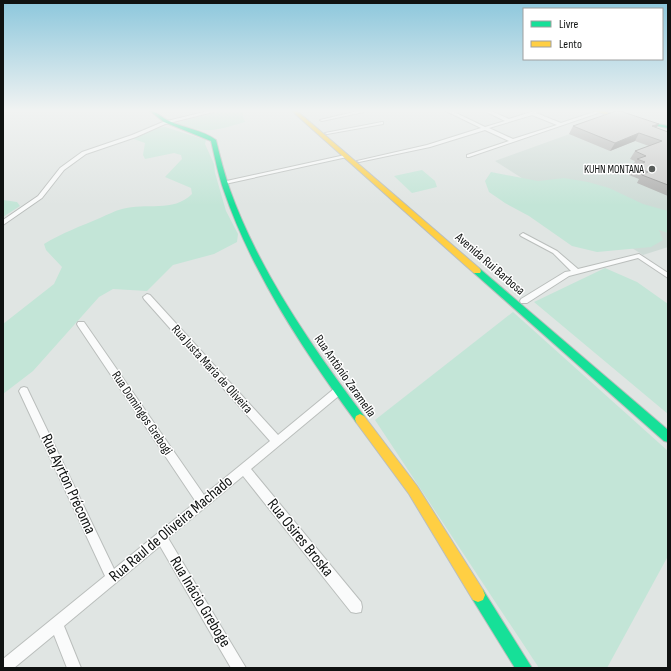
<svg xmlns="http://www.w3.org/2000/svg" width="671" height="671" font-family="'Sofia Sans Condensed',sans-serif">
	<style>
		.built { fill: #cedbd6 }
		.green { fill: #c3e5d7 }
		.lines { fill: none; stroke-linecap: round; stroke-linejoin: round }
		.street-casing { stroke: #babebc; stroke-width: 2 }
		.fast-casing { stroke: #babebc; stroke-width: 2 }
		.slow-casing { stroke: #babebc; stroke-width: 2 }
		.street { fill: #fafbfb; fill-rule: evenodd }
		.fast { fill: #16e098; fill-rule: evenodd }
		.slow { fill: #ffcf43; fill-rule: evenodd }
		.wall { fill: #afafae }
		.shaded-wall { fill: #8e8e8d }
		.building { fill: #cbcbca; stroke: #8e8e8d }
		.poi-dot { fill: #585c5a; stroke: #fff; stroke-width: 1.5 }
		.labels { text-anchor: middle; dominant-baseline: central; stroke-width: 3; stroke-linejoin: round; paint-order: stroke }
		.far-poi-label { font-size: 11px; fill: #0f1211; stroke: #fff; text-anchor: end }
		.street-label { font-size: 13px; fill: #0f1211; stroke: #fff }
		.near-street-label { font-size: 16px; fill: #0f1211; stroke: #fff }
	</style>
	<rect width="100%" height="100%" fill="#e0e5e3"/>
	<path class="built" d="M 614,118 L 668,131 L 668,247 L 643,255 L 495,161 Z"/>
	<g class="green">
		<path d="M 220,111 L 243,111 L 243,117 L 245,122 C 214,131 206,134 175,123 Z"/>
		<path d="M 165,127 L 206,140 L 205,144 L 214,164 L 215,173 L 226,211 L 238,234 L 237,242 L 214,254 L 173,265 L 147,291 L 113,289 L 99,297 L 33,371 L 3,394 L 3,324 L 54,284 L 62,267 L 46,250 L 44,244 C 62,233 81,226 100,218 C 107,215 114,211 122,209 C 146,202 173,213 192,194 L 191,188 L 165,177 L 182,159 L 181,155 L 174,153 L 145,159 L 143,155 L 145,143 L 134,139 L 156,128 Z"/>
		<path d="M 422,170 L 435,181 L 437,187 L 412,193 L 394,176 Z"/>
		<path d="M 491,172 L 538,181 L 564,178 L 588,182 L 609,188 L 643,204 L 668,211 L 668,233 L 659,230 L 663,240 L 651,247 L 597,252 L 572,246 L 529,216 L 505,203 L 489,192 L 485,181 Z"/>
		<path d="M 3,200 L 17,202 L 20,206 L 3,217 Z"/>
		<path d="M 605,268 L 637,282 L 668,304 L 668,414 L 534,302 Z"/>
		<path d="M 513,312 L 668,451 L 668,556 L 607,668 L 539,668 L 375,420 Z"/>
	</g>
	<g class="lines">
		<g class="street-casing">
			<g id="street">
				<path d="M 208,111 L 217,111 L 165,124 L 136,137 L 86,154 L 64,170 L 42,198 L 3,225 L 3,220 L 38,196 L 60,168 L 82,152 L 132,135 L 163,122 Z"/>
				<path d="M 358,111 L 368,111 L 322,121 L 320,120 Z"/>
				<path d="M 446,111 L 452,111 L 485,127 L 505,121 L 485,111 L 491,111 L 509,119 L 531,112 L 541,111 L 536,113 L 561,123 L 597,111 L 601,112 L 469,157 L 467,157 L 467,155 L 509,141 L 485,130 L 430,147 L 359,162 L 357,161 L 427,145 L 481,128 ZM 532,115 L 557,125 L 513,139 L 489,128 Z"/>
				<path d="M 382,122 L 383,122 L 383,124 L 327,134 L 325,133 Z"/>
				<path d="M 345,155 L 347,156 L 347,157 L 225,184 L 222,182 Z"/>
				<path d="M 523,233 L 557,251 L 578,269 L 639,254 L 668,273 L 668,278 L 638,258 L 569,276 L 527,303 L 521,303 L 520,301 L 521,299 L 565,272 L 571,271 L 553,253 L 521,236 L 520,235 Z"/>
				<path d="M 147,294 L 150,295 L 278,435 L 335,388 L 338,387 L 341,388 L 343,391 L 341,394 L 251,469 L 361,602 L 362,607 L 361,612 L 356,613 L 351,612 L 243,476 L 168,538 L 246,668 L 231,668 L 160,546 L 64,626 L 81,668 L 67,668 L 54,635 L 14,668 L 3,668 L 3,659 L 105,576 L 19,391 L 21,388 L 24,387 L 27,388 L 114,569 L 196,502 L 78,326 L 77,324 L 78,322 L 84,322 L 204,495 L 270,441 L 144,299 L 143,297 Z"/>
			</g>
		</g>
		<g class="fast-casing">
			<g id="fast">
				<path d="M 150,111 C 157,111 162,118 169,121 C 184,128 203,130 216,140 C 220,157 224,173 230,190 C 259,271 312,347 364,416 L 365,419 L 364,422 L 360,424 L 356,422 C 304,351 253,275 224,191 C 218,174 215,157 211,141 L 164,122 Z"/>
				<path d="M 641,121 L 668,126 L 668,128 L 641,123 Z"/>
				<path d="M 477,268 L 480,269 L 668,430 L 668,442 L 664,441 L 474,273 L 473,271 Z"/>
				<path d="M 478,588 L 483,590 L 532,668 L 515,668 L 473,600 L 471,595 L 473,590 Z"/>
			</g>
		</g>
		<g class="slow-casing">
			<g id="slow">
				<path d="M 292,111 L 297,111 L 480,269 L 481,271 L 480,273 L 474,273 Z"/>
				<path d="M 593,111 L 603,111 L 624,117 L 622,118 Z"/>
				<path d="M 360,414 L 364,416 L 417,486 L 483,590 L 485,595 L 483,600 L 478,602 L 473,600 L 409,494 L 356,422 L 355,419 L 356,416 Z"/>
			</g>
		</g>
		<use href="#street" class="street"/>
		<use href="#fast" class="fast"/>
		<use href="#slow" class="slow"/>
	</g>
	<path class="wall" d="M 573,126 L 656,128 L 668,132 L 668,196 L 637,183 L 639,179 L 629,175 L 634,168 L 632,167 L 635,161 L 630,159 L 635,151 L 649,146 L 635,141 L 610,151 L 569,134 Z"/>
	<g class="shaded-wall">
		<path d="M 659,124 L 654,131 L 652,126 Z"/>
		<path d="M 639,133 L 635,141 L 610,151 L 615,143 Z"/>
	</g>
	<path class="building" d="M 616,111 L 620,111 L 659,124 L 652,126 L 668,132 L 668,185 L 642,175 L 648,172 L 635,167 L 645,162 L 637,159 L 646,156 L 635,151 L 662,141 L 639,133 L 615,143 L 573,126 Z"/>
	<linearGradient id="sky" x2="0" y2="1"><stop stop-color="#8cc7dc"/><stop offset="0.54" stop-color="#f1f3f2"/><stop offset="1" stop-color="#f1f3f2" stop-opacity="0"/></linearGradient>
	<rect width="671" height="205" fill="url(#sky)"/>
	<circle class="poi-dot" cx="652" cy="169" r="4"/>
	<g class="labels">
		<g class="far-poi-label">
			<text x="644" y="169">KUHN MONTANA</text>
		</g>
		<g class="street-label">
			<text transform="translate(490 264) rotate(41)">Avenida Rui Barbosa</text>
			<text transform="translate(212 369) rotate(48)">Rua Justa Maria de Oliveira</text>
			<text transform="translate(345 376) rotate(55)">Rua Antônio Zaramella</text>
			<text transform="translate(142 413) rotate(56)">Rua Domingos Grebogi</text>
		</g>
		<g class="near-street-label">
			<text transform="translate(68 484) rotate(65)">Rua Ayrton Précoma</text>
			<text transform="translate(171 529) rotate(-40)">Rua Raul de Oliveira Machado</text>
			<text transform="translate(300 538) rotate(51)">Rua Osires Broska</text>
			<text transform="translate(200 602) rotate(59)">Rua Inácio Greboge</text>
		</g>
	</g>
	<rect width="671" height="671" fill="none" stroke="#0f1211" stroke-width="8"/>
	<rect x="523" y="8" width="140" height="52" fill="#ffffff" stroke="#9fa0a0"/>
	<rect x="531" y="21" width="20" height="6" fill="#16e098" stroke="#9fa0a0"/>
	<text x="559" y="28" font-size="12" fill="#0f1211">Livre</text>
	<rect x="531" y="41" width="20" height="6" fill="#ffcf43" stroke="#9fa0a0"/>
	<text x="559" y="48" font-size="12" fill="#0f1211">Lento</text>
</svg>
